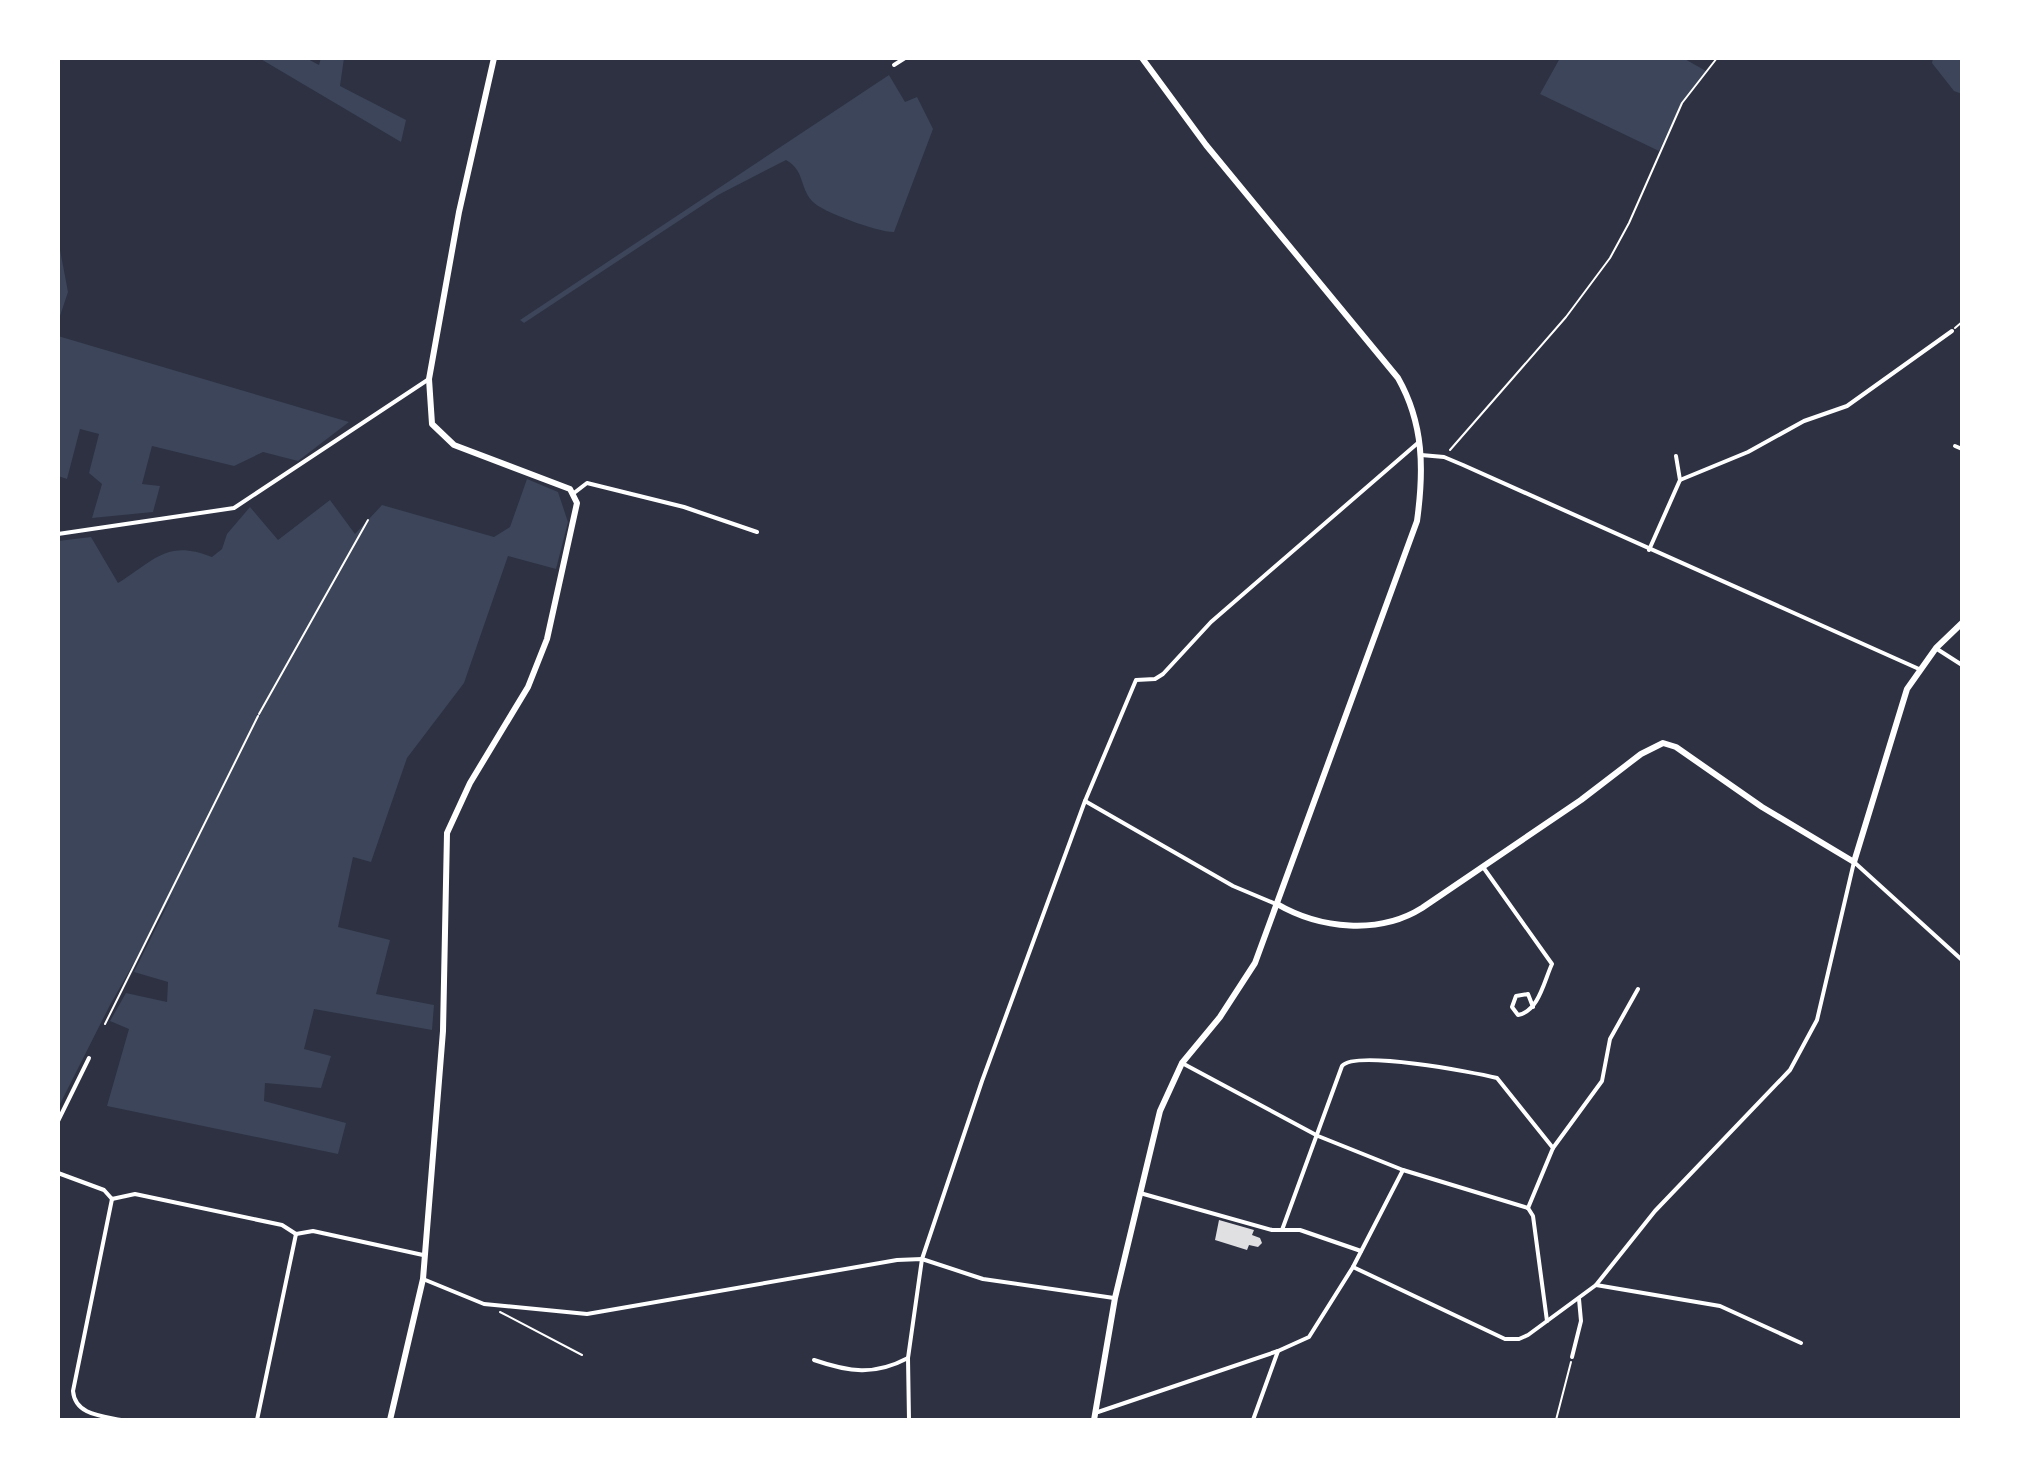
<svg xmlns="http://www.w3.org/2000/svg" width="2020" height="1478" font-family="'Work Sans',sans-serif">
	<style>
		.green { fill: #3c4559 }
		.building { fill: #e0e0e3 }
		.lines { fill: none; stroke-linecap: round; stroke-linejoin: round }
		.path { stroke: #fff; stroke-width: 2 }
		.minor { stroke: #fff; stroke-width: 4 }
		.tertiary { stroke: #fff; stroke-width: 6 }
	</style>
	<rect width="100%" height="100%" fill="#2d3142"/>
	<g class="green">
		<path d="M 259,58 L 306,58 L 319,65 L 321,58 L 344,58 L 340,86 L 406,120 L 401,142 Z"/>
		<path d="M 1560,58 L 1683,58 L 1706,71 L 1682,103 L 1659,151 L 1540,94 Z"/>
		<path d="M 1933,58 L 1962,58 L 1962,94 L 1954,91 L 1932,63 Z"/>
		<path d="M 889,75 L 905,102 L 917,97 L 933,129 L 894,232 C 881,233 821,212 812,201 C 799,186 805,171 786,160 L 718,195 L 524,323 L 520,320 Z"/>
		<path d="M 58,239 L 68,292 L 58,322 Z"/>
		<path d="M 58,336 L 349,422 L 298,461 L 263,452 L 234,466 L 152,446 L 142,484 L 160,486 L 153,512 L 92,518 L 102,484 L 89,473 L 99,434 L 80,429 L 67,479 L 58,476 Z"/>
		<path d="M 527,479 L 558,492 L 568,522 L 556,569 L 508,556 L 464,683 L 407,758 L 371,862 L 353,857 L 338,927 L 390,940 L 376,994 L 434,1005 L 432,1030 L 314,1009 L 304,1049 L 331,1056 L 321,1088 L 265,1083 L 264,1101 L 346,1123 L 338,1154 L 107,1106 L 129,1029 L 110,1021 L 126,993 L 167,1002 L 168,982 L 134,972 L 174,892 L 110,1005 L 58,1108 L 58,541 L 91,537 L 118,583 C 155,560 167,539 212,557 L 222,549 L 227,534 L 250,507 L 278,540 L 330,500 L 355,534 L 382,505 L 494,537 L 510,527 Z"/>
	</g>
	<path class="building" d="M 1219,1220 L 1254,1230 L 1252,1235 L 1260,1238 L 1262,1243 L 1258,1247 L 1249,1245 L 1247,1250 L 1215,1240 Z"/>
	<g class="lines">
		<g class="path">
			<path d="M 1955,328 L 1962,322"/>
			<path d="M 1450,450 L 1566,317 L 1610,258 L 1629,223 L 1682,103 L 1717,58"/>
			<path d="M 259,714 L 368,520"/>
			<path d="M 105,1024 L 258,716"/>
			<path d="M 500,1312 L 582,1355"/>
			<path d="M 1556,1420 L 1571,1362"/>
		</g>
		<g class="minor">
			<path d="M 894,65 L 905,58"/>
			<path d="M 1955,446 L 1962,449"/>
			<path d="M 1421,455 L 1444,457 L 1463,465 L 1919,669"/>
			<path d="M 1680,480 L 1748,452 L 1804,421 L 1847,406 L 1952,331"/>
			<path d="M 574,493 L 587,483 L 684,507 L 757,532"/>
			<path d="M 58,534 L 234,508 L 429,379"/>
			<path d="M 1649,550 L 1680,480 L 1676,456"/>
			<path d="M 1937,649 L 1962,665"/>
			<path d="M 1085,801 L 1233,886 L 1276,904"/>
			<path d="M 1483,867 L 1552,964 C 1544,981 1539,1011 1518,1015 L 1512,1007 L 1516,996 L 1528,994 L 1533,1007"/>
			<path d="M 1182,1063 L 1318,1136 L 1403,1170"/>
			<path d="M 58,1121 L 89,1058"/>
			<path d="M 1553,1148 L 1602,1081 L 1610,1039 L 1638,989"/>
			<path d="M 58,1173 L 104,1190 L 112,1199 L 135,1194 L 282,1225 L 296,1234 L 313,1231 L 423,1255"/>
			<path d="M 1140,1193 L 1272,1230 L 1300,1230 L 1361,1251"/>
			<path d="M 112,1199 L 73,1391 C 75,1415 102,1416 121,1420"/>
			<path d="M 1528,1208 L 1533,1216 L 1547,1321"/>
			<path d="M 1282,1230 L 1342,1066 C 1355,1050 1473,1072 1497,1078 L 1553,1148 L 1528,1208"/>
			<path d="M 1353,1267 L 1505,1339 L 1519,1339 L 1528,1335 L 1596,1285 L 1655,1211 L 1790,1070 L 1817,1020 L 1854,862 L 1962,960"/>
			<path d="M 423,1279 L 484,1304 L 587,1314 L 897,1260 L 922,1259 L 983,1279 L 1114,1298"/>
			<path d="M 1596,1285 L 1720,1306 L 1801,1343"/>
			<path d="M 1572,1357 L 1581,1321 L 1579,1299"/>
			<path d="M 814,1360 C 849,1372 874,1376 908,1358"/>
			<path d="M 1098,1412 L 1278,1351 L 1309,1337 L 1353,1267 L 1403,1170 L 1528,1208"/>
			<path d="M 257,1420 L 296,1234"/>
			<path d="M 909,1420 L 908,1358 L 922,1259 L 982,1081 L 1085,801 L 1136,680 L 1155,679 L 1163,674 L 1211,622 L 1419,442"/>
			<path d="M 1253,1420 L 1278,1351"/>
		</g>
		<g class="tertiary">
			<path d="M 1277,904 C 1320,929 1379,935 1422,908 L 1581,800 L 1641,754 L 1663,743 L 1676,747 L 1762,807 L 1854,862 L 1907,689 L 1936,648 L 1962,623"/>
			<path d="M 390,1420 L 423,1279 L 443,1031 L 447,833 L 470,783 L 528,687 L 547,639 L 577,503 L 570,489 L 454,445 L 432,424 L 429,379 L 459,212 L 494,58"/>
			<path d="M 1094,1420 L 1115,1298 L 1160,1111 L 1182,1063 L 1220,1017 L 1255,963 L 1417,521 C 1424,470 1424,424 1398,378 L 1206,145 L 1142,58"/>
		</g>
	</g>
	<rect width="2020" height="1478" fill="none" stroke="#ffffff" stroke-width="120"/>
</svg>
